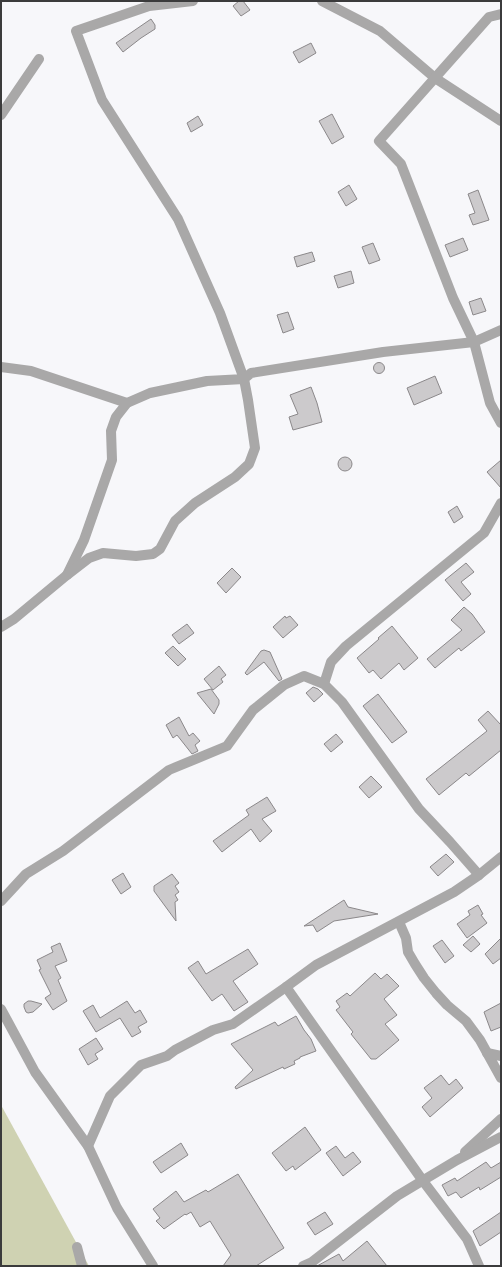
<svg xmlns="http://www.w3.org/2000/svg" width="502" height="1267" font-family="'Open Sans',sans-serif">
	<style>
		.green { fill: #cfd2b2 }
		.building { fill: #cccacc; stroke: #8b888a }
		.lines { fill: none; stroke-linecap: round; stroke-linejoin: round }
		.minor { stroke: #a9a8a8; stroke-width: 10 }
	</style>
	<rect width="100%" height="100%" fill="#f7f7fa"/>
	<path class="green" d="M 1,1105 L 89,1266 L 1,1266 Z"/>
	<g class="building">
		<path d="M 239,1 L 243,1 L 250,10 L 241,16 L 233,6 Z"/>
		<path d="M 151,19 L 155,25 L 155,29 L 141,38 L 123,52 L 116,43 Z"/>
		<path d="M 311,43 L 316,53 L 299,63 L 293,52 Z"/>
		<path d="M 332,114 L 344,137 L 332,144 L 319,121 Z"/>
		<path d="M 198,116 L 203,125 L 191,132 L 187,123 Z"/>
		<path d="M 349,185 L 357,199 L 346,206 L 338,192 Z"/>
		<path d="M 478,190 L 489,220 L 473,225 L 469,215 L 475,213 L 468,194 Z"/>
		<path d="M 463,238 L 468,250 L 450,257 L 445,245 Z"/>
		<path d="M 373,243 L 380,260 L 369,264 L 362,247 Z"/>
		<path d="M 312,252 L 315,261 L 297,267 L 294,257 Z"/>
		<path d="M 351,271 L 354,283 L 338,288 L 334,276 Z"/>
		<path d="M 481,298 L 486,311 L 473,315 L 469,302 Z"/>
		<path d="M 288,312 L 294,329 L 283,333 L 277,315 Z"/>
		<circle cx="379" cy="368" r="5.5"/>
		<path d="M 435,376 L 442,393 L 414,405 L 407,388 Z"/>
		<path d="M 311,387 L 317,403 L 322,422 L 293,430 L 289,417 L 298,414 L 290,395 Z"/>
		<circle cx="345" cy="464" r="7"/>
		<path d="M 501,460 L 501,488 L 487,472 Z"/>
		<path d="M 457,506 L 463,517 L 454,523 L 448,512 Z"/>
		<path d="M 466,563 L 474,572 L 461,582 L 471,594 L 463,601 L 445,580 Z"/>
		<path d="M 232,568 L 241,577 L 226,593 L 217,583 Z"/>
		<path d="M 464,607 L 472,614 L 485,632 L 461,651 L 459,648 L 435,668 L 427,659 L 462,630 L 451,620 Z"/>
		<path d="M 285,616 L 286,618 L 290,616 L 298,625 L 283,638 L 273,627 Z"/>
		<path d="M 187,624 L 194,633 L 179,644 L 172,635 Z"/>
		<path d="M 392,626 L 418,658 L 404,670 L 399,663 L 381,679 L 373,670 L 369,673 L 357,658 L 379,639 L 378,638 Z"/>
		<path d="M 173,646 L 186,659 L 178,666 L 165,653 Z"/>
		<path d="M 264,650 L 270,652 L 282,679 L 279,681 L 264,662 L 247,675 L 245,673 L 261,651 Z"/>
		<path d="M 219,666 L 226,675 L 221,679 L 223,682 L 213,690 L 204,679 Z"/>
		<path d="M 313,687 L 318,689 L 323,694 L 314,702 L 306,693 Z"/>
		<path d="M 211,689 L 219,700 L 219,704 L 214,714 L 197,693 Z"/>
		<path d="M 378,694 L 407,732 L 392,743 L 363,706 Z"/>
		<path d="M 488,711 L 501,725 L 501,750 L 469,776 L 466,773 L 439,795 L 426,779 L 487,731 L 478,720 Z"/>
		<path d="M 179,717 L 189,736 L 193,733 L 200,741 L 195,745 L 198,751 L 192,754 L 177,735 L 173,738 L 166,725 Z"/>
		<path d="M 336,734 L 343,742 L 331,752 L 324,744 Z"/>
		<path d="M 371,776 L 382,787 L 369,798 L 359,787 Z"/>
		<path d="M 267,797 L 276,811 L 262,819 L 272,831 L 260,842 L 251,829 L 222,852 L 213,841 L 249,815 L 246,810 Z"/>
		<path d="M 446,854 L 454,862 L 438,876 L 430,867 Z"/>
		<path d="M 123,873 L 131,887 L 121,894 L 112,880 Z"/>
		<path d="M 172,874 L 179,883 L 175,886 L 179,892 L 175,895 L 178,900 L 175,902 L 176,921 L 154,891 L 154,886 Z"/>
		<path d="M 344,900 L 348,907 L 378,914 L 334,921 L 317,932 L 313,925 L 304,926 Z"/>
		<path d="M 478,905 L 483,914 L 481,915 L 487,923 L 467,938 L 457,924 L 470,915 L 468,911 Z"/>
		<path d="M 473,936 L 480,944 L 471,952 L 463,945 Z"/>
		<path d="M 501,938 L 501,958 L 493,964 L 485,954 Z"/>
		<path d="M 442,940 L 454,956 L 445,963 L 433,946 Z"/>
		<path d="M 60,943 L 67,961 L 55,966 L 61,978 L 58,980 L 67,1001 L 53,1010 L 45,998 L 51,994 L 39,970 L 41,969 L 37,960 L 53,952 L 51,947 Z"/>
		<path d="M 248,949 L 258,964 L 233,981 L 248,1002 L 234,1011 L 222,994 L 212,1001 L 188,968 L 198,961 L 206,974 Z"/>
		<path d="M 375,973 L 381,979 L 387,974 L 399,986 L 384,999 L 397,1015 L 385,1024 L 399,1040 L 376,1059 L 371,1059 L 351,1034 L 353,1032 L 336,1010 L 340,1007 L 336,1001 L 347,993 L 350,996 Z"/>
		<path d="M 28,1001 L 31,1001 L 42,1004 L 33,1012 L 28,1013 L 26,1012 L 24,1007 L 24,1004 Z"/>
		<path d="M 127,1001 L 135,1013 L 140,1010 L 147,1022 L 138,1027 L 141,1032 L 132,1037 L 120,1018 L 96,1032 L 83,1011 L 93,1005 L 100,1018 Z"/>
		<path d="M 501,1003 L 501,1027 L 491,1031 L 484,1012 Z"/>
		<path d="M 296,1016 L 304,1030 L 311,1039 L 316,1051 L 300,1057 L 300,1058 L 294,1061 L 295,1064 L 284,1069 L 283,1067 L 236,1089 L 235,1087 L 253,1070 L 231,1044 L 275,1022 L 278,1026 Z"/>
		<path d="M 96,1038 L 103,1049 L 95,1054 L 98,1059 L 88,1065 L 79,1049 Z"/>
		<path d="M 441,1075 L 449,1085 L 456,1079 L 463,1088 L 430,1117 L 422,1107 L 432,1098 L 424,1088 Z"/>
		<path d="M 305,1127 L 321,1150 L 295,1170 L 293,1166 L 286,1171 L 272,1153 Z"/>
		<path d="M 181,1143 L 188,1155 L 161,1173 L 153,1162 Z"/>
		<path d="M 336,1146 L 345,1158 L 353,1152 L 361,1162 L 343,1176 L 326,1153 Z"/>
		<path d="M 486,1162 L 491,1168 L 501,1162 L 501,1177 L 480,1190 L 479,1187 L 461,1198 L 456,1192 L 448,1196 L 442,1185 L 455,1178 L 457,1181 Z"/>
		<path d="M 238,1174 L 284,1248 L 256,1266 L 223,1266 L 231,1255 L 210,1221 L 200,1227 L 191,1212 L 186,1215 L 185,1214 L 164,1229 L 156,1221 L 160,1218 L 153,1209 L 176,1191 L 184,1202 L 206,1190 L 208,1192 Z"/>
		<path d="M 325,1212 L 333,1224 L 315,1235 L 307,1223 Z"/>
		<path d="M 501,1212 L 501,1232 L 480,1246 L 473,1231 Z"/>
		<path d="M 367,1241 L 387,1266 L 317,1266 L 339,1254 L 343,1261 Z"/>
	</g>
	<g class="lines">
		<g class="minor">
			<path d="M 322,1 L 380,31 L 435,78 L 501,121"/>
			<path d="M 501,14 L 489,17 L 379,141 L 401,164 L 453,298 L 474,342 L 490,403 L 501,423"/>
			<path d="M 1,115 L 39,59"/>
			<path d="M 1,367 L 31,371 L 127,403"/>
			<path d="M 67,575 L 84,540 L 112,460 L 111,431 L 116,417 L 127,403 L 150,393 L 207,381 L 244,379 L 220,313 L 178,219 L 102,100 L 76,31 L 149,6 L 193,1"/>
			<path d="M 1,627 L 14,619 L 67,575 L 89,558 L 103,553 L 136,556 L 153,554 L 160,549 L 175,521 L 195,503 L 235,477 L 249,464 L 255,448 L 248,400 L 244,379 L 251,373 L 383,352 L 474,342 L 501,330"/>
			<path d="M 324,684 L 331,662 L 346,646 L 484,533 L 501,503"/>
			<path d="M 1,901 L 26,874 L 63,851 L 169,770 L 227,746 L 253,710 L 284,685 L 304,676 L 324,684 L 342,702 L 419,809 L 450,842 L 479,875"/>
			<path d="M 399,922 L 406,938 L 408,952 L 415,964 L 424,978 L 436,993 L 447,1005 L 466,1021 L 480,1040 L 501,1078"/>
			<path d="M 286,987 L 423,1181 L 467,1239 L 479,1266"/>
			<path d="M 1,1009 L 35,1072 L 88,1146 L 117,1208 L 153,1266"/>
			<path d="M 487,1053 L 501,1056"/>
			<path d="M 88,1146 L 110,1096 L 141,1065 L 167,1056 L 175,1050 L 213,1030 L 233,1024 L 286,987 L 316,965 L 454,892 L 479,875 L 501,857"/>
			<path d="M 465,1152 L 501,1119"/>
			<path d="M 77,1247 L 82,1266"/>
			<path d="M 303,1266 L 312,1262 L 397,1196 L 457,1160 L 501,1137"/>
		</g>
	</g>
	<rect width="502" height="1267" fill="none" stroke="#3b3b3c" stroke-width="4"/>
</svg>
